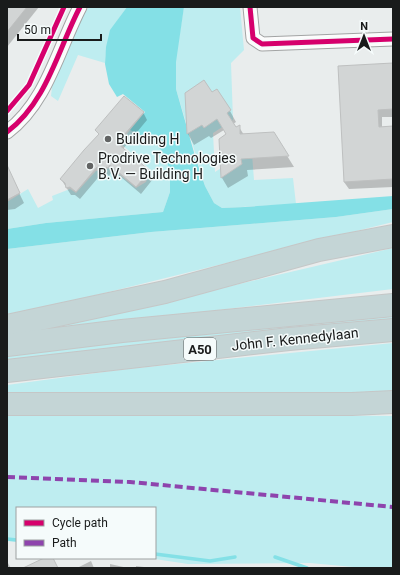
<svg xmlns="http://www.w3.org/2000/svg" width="400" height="575" font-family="Roboto,sans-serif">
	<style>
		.green { fill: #beedf0 }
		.water { fill: #84e0e6 }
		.shadow { fill: #0003 }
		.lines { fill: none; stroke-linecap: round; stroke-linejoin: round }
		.stream { stroke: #84e0e6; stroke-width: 3.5 }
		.building { fill: #d2d5d5; stroke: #bec0c0 }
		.minor-casing { stroke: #a2a4a4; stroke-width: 15 }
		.motorway-casing { stroke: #c5c7c7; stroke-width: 24 }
		.minor { stroke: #fcfcfc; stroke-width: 13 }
		.motorway { stroke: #c4d5d6; stroke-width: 22 }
		.quiet { stroke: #8e44ad; stroke-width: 4; stroke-dasharray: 8 4; stroke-linecap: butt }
		.cycleway-casing { stroke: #f5fbfb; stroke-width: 8 }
		.cycleway { stroke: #d6006c; stroke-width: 5 }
		.poi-dot { fill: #626464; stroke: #f5fbfb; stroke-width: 1.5 }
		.labels { text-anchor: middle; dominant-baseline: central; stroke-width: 3; stroke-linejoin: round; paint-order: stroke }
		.shield { fill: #f5fbfb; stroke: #5b5e5e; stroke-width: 1 }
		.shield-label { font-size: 13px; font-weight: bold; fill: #191b1b }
		.poi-label { font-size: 14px; fill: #191b1b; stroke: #f5fbfb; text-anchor: start }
		.street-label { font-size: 14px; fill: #191b1b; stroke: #f5fbfb }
	</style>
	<rect width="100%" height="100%" fill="#e9eded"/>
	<g class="green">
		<path d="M 89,7 L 127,7 C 111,29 107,36 105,63 L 78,55 L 58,101 L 51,96 L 52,87 L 83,15 Z"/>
		<path d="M 184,7 L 240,7 L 244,50 L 231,63 L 233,120 L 213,133 L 215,172 L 235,159 L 252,154 L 254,180 L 293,178 L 296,204 L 222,208 L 214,203 L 205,186 L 176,89 L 175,62 Z"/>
		<path d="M 130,130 L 154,142 L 166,156 L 170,174 L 170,192 L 163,212 L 46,223 L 7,229 L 7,202 L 28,189 L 38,208 L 53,200 L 52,196 L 70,189 L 76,193 L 96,171 L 111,168 L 136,188 L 146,182 L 151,170 L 120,143 Z"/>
		<path d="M 393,209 L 393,222 L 7,317 L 7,249 L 151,232 L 336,217 Z"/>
		<path d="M 393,248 L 393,289 L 9,335 L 175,299 Z"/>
		<path d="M 393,316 L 393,323 L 7,364 L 7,356 C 135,338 264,328 393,316 Z"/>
		<path d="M 393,343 L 393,395 L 7,399 L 7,385 L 126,369 Z"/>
		<path d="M 7,412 L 393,416 L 393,568 L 364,568 L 310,563 L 188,564 L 148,558 L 155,558 L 155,508 L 17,508 L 17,542 L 7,541 Z"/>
	</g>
	<path class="water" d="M 127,7 L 184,7 L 176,62 L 176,89 L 195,156 L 205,186 L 214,203 L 222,208 L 245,207 L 393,196 L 393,209 L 336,217 L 151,232 L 7,249 L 7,229 L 46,223 L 163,212 L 170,192 L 170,174 L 166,156 L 154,142 L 130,130 L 145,112 L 123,94 L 117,97 L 109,84 L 105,64 L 106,47 L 110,30 Z"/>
	<g class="shadow">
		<path d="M 7,7 L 39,7 L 7,47 Z"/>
		<path d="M 393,65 L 393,117 L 382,117 L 382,128 L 393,127 L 393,187 L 349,189 L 344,182 Z"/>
		<path d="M 186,93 L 212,94 L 230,111 L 236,122 L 233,124 L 236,129 L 239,127 L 244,135 L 273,133 L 294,167 L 247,170 L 248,176 L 228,188 L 222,178 L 220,139 L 227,134 L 224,130 L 211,138 L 209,136 L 194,145 L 188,134 Z"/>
		<path d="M 143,112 L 147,120 L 123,149 L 149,171 L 153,179 L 141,194 L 115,172 L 113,175 L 111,173 L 109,176 L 107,174 L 105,176 L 102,173 L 80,199 L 75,195 L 71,195 L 61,179 L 99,135 L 97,130 Z"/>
		<path d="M 7,168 L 24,203 L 15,209 L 7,210 Z"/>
		<path d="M 7,561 L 9,565 L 11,568 L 7,568 Z"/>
		<path d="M 91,561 L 94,568 L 77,568 Z"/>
		<path d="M 110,564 L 128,568 L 110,568 Z"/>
		<path d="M 136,566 L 144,567 L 145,568 L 136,568 Z"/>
	</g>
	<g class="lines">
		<g class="stream">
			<path d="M 7,539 L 17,540"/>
			<path d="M 155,554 L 210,561 L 235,557"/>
			<path d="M 275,557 L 307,568"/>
		</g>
	</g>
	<g class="building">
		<path d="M 7,7 L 27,7 L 7,32 Z"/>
		<path d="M 393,63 L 393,109 L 378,110 L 379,127 L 393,126 L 393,179 L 344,182 L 338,66 Z"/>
		<path d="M 204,80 L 212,92 L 217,89 L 231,110 L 227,113 L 236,127 L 240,125 L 240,134 L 274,132 L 289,156 L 241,159 L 242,164 L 221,178 L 219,139 L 226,134 L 217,119 L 204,128 L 202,125 L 187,134 L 185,93 Z"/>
		<path d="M 124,96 L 144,112 L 117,143 L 150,171 L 136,187 L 110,165 L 108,168 L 106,167 L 104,169 L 102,167 L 100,169 L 97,167 L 76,192 L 70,187 L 66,188 L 65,183 L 60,179 L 84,150 L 99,134 L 95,130 Z"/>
		<path d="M 7,165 L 20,193 L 7,200 Z"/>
		<path d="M 44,558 L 53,558 L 58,568 L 23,568 Z"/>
	</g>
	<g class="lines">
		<g class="minor-casing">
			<g id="minor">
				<path d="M 250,7 L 253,38 L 262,44 L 393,39"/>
				<path d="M 7,132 C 47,102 58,49 80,7"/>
			</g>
		</g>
		<g class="motorway-casing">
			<g id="motorway">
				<path d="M 7,326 L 165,292 L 319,250 L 393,236"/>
				<path d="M 7,345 L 122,331 L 393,305"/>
				<path d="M 7,371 L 289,339 L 393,330"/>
				<path d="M 7,404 L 352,404 L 393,402"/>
			</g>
		</g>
		<use href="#minor" class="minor"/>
		<use href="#motorway" class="motorway"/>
		<path class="quiet" d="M 7,477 L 130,482 L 393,507"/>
		<g class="cycleway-casing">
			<g id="cycleway">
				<path d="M 250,7 L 253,38 L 262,44 L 393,39"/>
				<path d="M 7,111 L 29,85 L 64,7"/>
				<path d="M 7,132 C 47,102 58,49 80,7"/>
			</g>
		</g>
		<use href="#cycleway" class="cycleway"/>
	</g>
	<g class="poi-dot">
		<circle cx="108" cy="139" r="4"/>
		<circle cx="90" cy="166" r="4"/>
	</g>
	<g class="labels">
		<rect class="shield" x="184" y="338" width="32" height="22" rx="3"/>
		<g class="shield-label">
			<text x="200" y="349">A50</text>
		</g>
		<g class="poi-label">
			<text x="116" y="139">Building H</text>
			<text x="98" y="158">Prodrive Technologies<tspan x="98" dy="16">B.V. — Building H</tspan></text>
		</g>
		<g class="street-label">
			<text transform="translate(295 339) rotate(-6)">John F. Kennedylaan</text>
		</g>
	</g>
	<rect width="400" height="575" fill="none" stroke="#191b1b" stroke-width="16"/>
	<rect x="16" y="507" width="140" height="52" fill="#f5fbfb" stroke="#9da1a1"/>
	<rect x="24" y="520" width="20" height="6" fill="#d6006c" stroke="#9da1a1"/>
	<text x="52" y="527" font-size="12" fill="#191b1b">Cycle path</text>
	<rect x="24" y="540" width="20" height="6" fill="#8e44ad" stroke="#9da1a1"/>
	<text x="52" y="547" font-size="12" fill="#191b1b">Path</text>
	<g transform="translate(364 36)" stroke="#f5fbfb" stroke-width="3" paint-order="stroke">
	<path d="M0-3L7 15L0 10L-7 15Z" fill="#191b1b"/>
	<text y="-6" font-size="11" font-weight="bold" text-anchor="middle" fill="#191b1b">N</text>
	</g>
	<path d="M18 34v6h83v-6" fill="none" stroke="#191b1b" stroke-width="2"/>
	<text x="24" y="34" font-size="12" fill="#191b1b" stroke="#f5fbfb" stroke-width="3" paint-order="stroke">50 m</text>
</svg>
